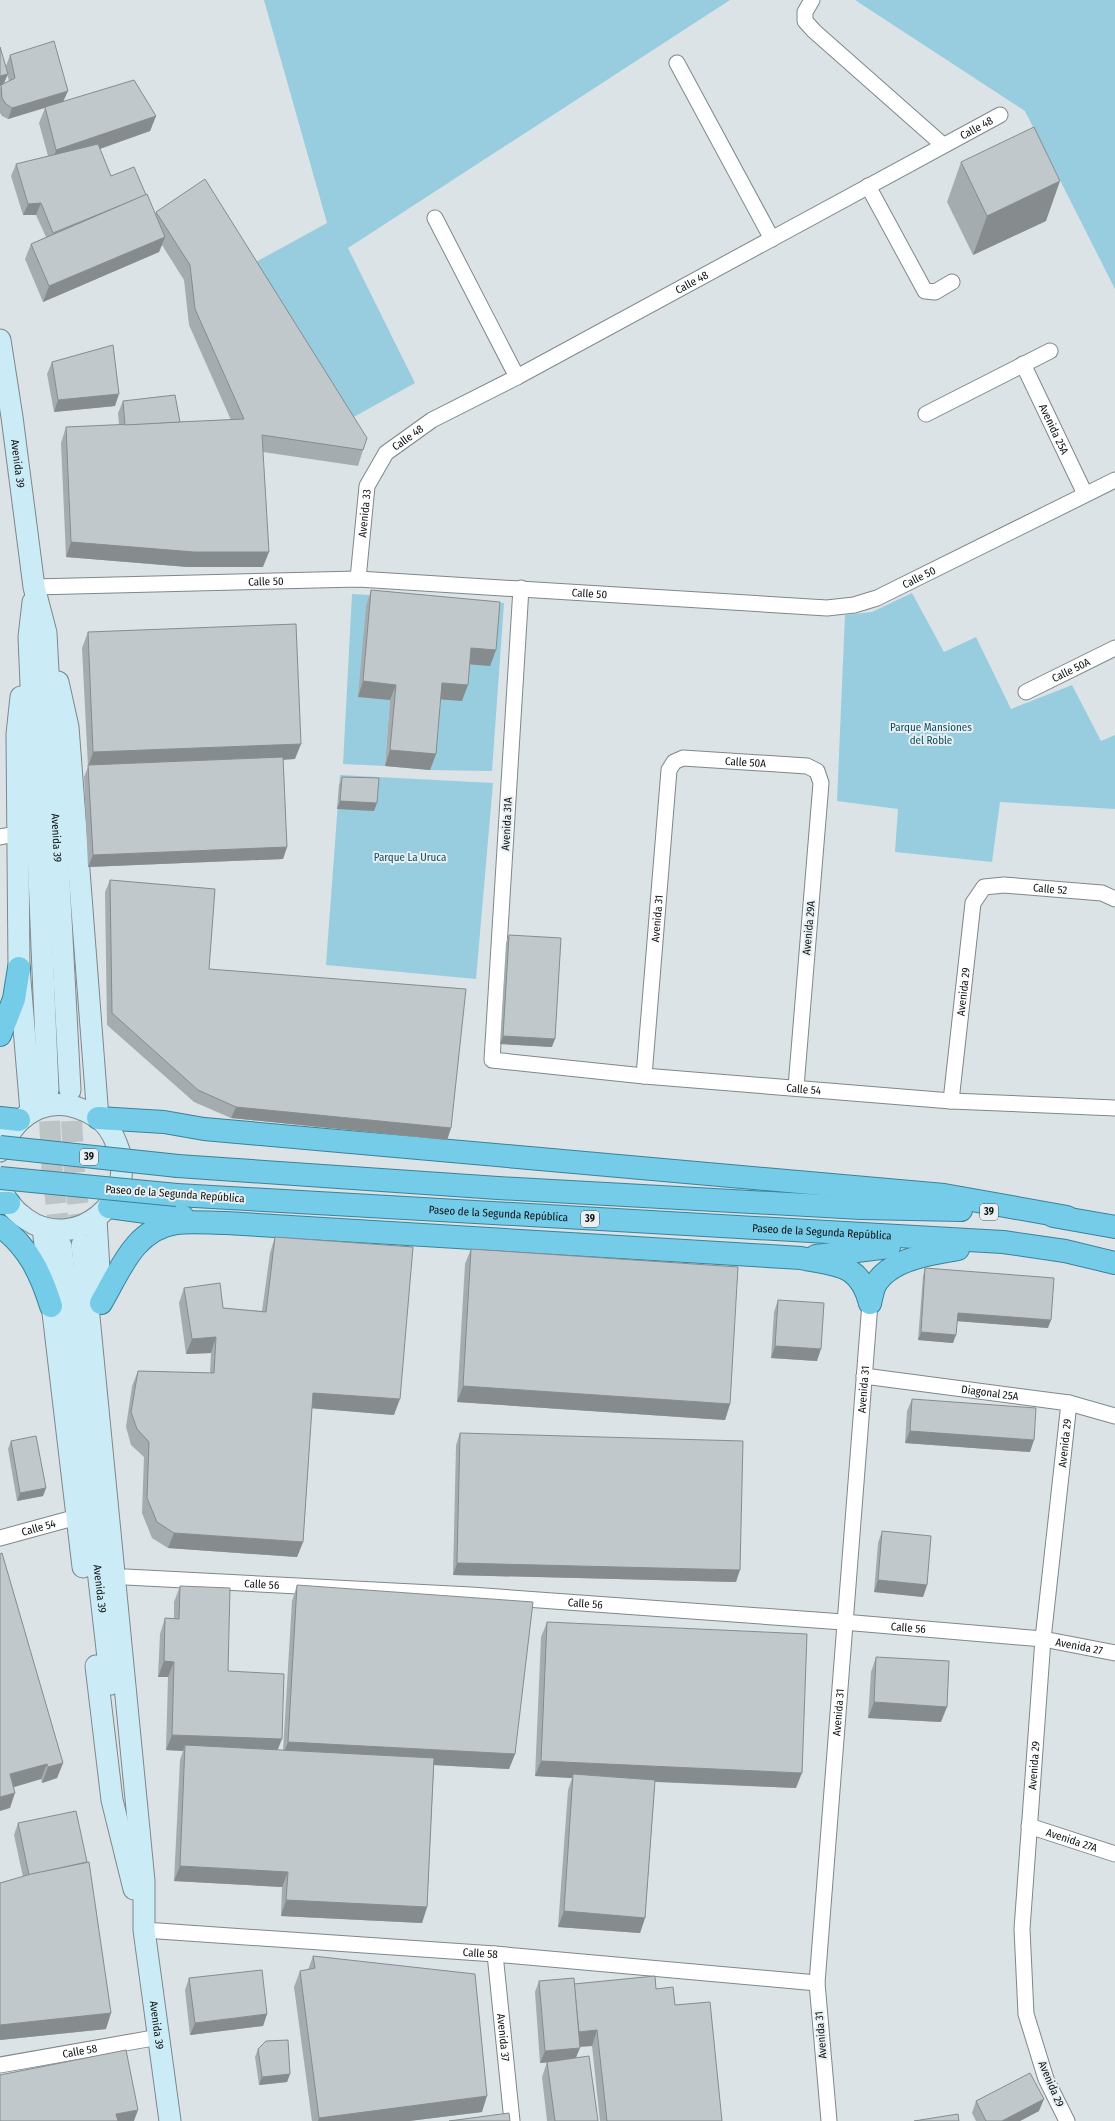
<svg xmlns="http://www.w3.org/2000/svg" width="1115" height="2121" font-family="'Fira Sans Condensed',sans-serif">
	<style>
		.green { fill: #98cde0 }
		.lines { fill: none; stroke-linecap: round; stroke-linejoin: round }
		.secondary-tunnel { stroke: #bcc4c6; stroke-width: 21; stroke-dasharray: 21 10; stroke-linecap: butt }
		.minor-casing { stroke: #7f878a; stroke-width: 17 }
		.secondary-casing { stroke: #7f878a; stroke-width: 23 }
		.trunk-casing { stroke: #3a8299; stroke-width: 24 }
		.minor { stroke: #fff; stroke-width: 15 }
		.secondary { stroke: #cbecf6; stroke-width: 21 }
		.trunk { stroke: #74cce8; stroke-width: 22 }
		.trunk-bridge-casing { stroke: #3a8299; stroke-width: 24; stroke-linecap: butt }
		.trunk-bridge { stroke: #74cce8; stroke-width: 22 }
		.wall { fill: #a5acaf; fill-rule: evenodd }
		.shaded-wall { fill: #868c8e }
		.building { fill: #c0c8cb; stroke: #868c8e }
		.labels { text-anchor: middle; dominant-baseline: central; stroke-width: 4; stroke-linejoin: round; paint-order: stroke }
		.shield { fill: #e8f0f3; stroke: #4f5456; stroke-width: 1 }
		.shield-label { font-size: 10px; font-weight: bold; fill: #0e1112 }
		.street-label { font-size: 11px; fill: #0e1112; stroke: #e8f0f3 }
		.park-label { font-size: 11px; fill: #0f4d5f; stroke: #e8f0f3 }
	</style>
	<rect width="100%" height="100%" fill="#dbe3e6"/>
	<g class="green">
		<path d="M 264,0 L 730,0 L 348,248 L 415,383 L 352,418 L 245,268 L 327,223 Z"/>
		<path d="M 855,0 L 1115,0 L 1115,289 L 1025,111 Z"/>
		<path d="M 912,593 L 944,652 L 976,637 L 1011,709 L 1072,685 L 1101,741 L 1115,735 L 1115,809 L 1000,802 L 992,862 L 895,852 L 898,809 L 837,801 L 845,615 L 872,612 Z"/>
		<path d="M 352,594 L 504,603 L 492,771 L 430,770 L 436,699 L 466,664 L 494,618 L 358,697 L 390,700 L 385,766 L 343,764 Z"/>
		<path d="M 340,775 L 493,783 L 476,979 L 326,965 Z"/>
	</g>
	<g class="lines">
		<g class="secondary-tunnel">
			<path d="M 48,1090 L 52,1168 L 61,1246"/>
			<path d="M 70,1090 L 74,1167 L 82,1243"/>
		</g>
		<g class="minor-casing">
			<g id="minor">
				<path d="M 812,0 L 805,12 L 805,21 L 814,31 L 943,145"/>
				<path d="M 677,63 L 772,239"/>
				<path d="M 868,186 L 925,291 L 935,292 L 952,282"/>
				<path d="M 435,218 L 517,377"/>
				<path id="s1" d="M 1023,364 L 1085,494"/>
				<path d="M 926,414 L 1050,351"/>
				<path id="s2" d="M 358,579 L 367,486 L 386,453 L 432,420 L 517,377 L 1000,115"/>
				<path id="s3" d="M 34,587 L 358,579 L 827,608 L 854,605 L 877,598 L 1115,480"/>
				<path id="s4" d="M 521,588 L 492,1060 L 644,1076 L 951,1101 L 1115,1108"/>
				<path id="s5" d="M 1026,692 L 1115,648"/>
				<path d="M 0,837 L 16,834"/>
				<path id="s6" d="M 644,1076 L 669,770 L 674,762 L 683,758 L 807,766 L 817,771 L 821,783 L 796,1087"/>
				<path id="s7" d="M 951,1101 L 973,903 L 984,887 L 1004,885 L 1102,893 L 1115,899"/>
				<path id="s8" d="M 864,1376 L 1069,1403 L 1115,1416"/>
				<path id="s9" d="M 0,1538 L 77,1517"/>
				<path id="s10" d="M 126,1577 L 471,1595 L 843,1622 L 1043,1639 L 1115,1653"/>
				<path id="s11" d="M 1029,1826 L 1115,1854"/>
				<path id="s12" d="M 144,1930 L 495,1954 L 817,1983"/>
				<path id="s13" d="M 495,1954 L 512,2121"/>
				<path id="s14" d="M 0,2065 L 159,2037"/>
				<path id="s15" d="M 829,2121 L 817,1983 L 870,1303"/>
				<path id="s16" d="M 1067,2121 L 1046,2079 L 1026,2014 L 1022,1929 L 1043,1639 L 1069,1403"/>
			</g>
		</g>
		<g class="secondary-casing">
			<g id="secondary">
				<path id="s17" d="M 0,340 L 12,417 L 34,587 L 46,633 L 70,1090"/>
				<path d="M 33,602 L 29,637 L 48,1090"/>
				<path d="M 58,682 L 68,727 L 98,1118"/>
				<path d="M 21,697 L 17,734 L 19,968 L 31,1112"/>
				<path d="M 0,1151 C 18,1109 54,1091 95,1116 C 106,1122 113,1134 117,1145 C 140,1200 75,1254 26,1219 C 14,1211 2,1197 0,1183"/>
				<path d="M 96,1219 L 100,1286"/>
				<path d="M 43,1228 L 83,1567"/>
				<path id="s18" d="M 82,1245 L 144,1881 L 144,1930 L 170,2121"/>
				<path id="s19" d="M 61,1246 L 111,1684"/>
				<path d="M 96,1666 L 112,1800 L 134,1889"/>
			</g>
		</g>
		<g class="trunk-casing">
			<g id="trunk">
				<path d="M 0,1035 L 14,999 L 19,968"/>
				<path d="M 0,1118 L 19,1120"/>
				<path d="M 98,1118 L 164,1122 L 204,1129 L 944,1195 L 1067,1217"/>
				<path d="M 178,1166 L 498,1188 L 861,1208 L 961,1210"/>
				<path id="s20" d="M 177,1195 L 1003,1242 L 1065,1251 L 1115,1263"/>
				<path d="M 0,1203 L 9,1203"/>
				<path d="M 109,1207 L 183,1217"/>
				<path d="M 1053,1216 L 1115,1227"/>
				<path d="M 0,1226 C 28,1246 41,1274 51,1306"/>
				<path d="M 816,1256 L 889,1247"/>
				<path d="M 101,1303 C 120,1271 134,1229 176,1223 C 192,1221 210,1223 226,1223 L 801,1258 C 837,1266 859,1262 870,1303"/>
				<path d="M 870,1303 C 872,1296 873,1287 877,1282 C 892,1259 933,1253 958,1249"/>
			</g>
		</g>
		<use href="#minor" class="minor"/>
		<use href="#secondary" class="secondary"/>
		<use href="#trunk" class="trunk"/>
		<g class="trunk-bridge-casing">
			<g id="trunk-bridge">
				<path d="M 0,1147 L 178,1166"/>
				<path d="M 0,1178 L 177,1195"/>
			</g>
		</g>
		<use href="#trunk-bridge" class="trunk-bridge"/>
	</g>
	<g class="wall">
		<path d="M 10,55 L 64,102 L 156,116 L 150,131 L 100,149 L 111,176 L 146,195 L 155,214 L 156,212 L 363,450 L 358,466 L 263,452 L 263,567 L 188,567 L 66,557 L 61,443 L 66,427 L 119,425 L 118,413 L 123,401 L 180,422 L 231,420 L 189,325 L 184,280 L 162,245 L 159,252 L 43,302 L 25,259 L 31,244 L 46,237 L 36,215 L 23,215 L 11,176 L 16,164 L 48,156 L 39,123 L 45,108 L 8,119 L 2,116 L 0,113 L 0,88 L 1,86 L 0,86 L 7,73 L 6,66 ZM 7,74 L 9,81 L 4,84 Z"/>
		<path d="M 961,162 L 1046,221 L 973,255 L 947,202 Z"/>
		<path d="M 52,362 L 115,406 L 54,412 L 47,374 Z"/>
		<path d="M 371,590 L 496,650 L 490,666 L 470,664 L 462,701 L 440,699 L 436,754 L 430,770 L 385,766 L 390,700 L 358,697 L 366,606 Z"/>
		<path d="M 88,632 L 295,759 L 283,760 L 287,847 L 283,859 L 88,867 L 84,777 L 88,767 L 82,648 Z"/>
		<path d="M 342,777 L 374,811 L 337,809 L 339,785 Z"/>
		<path d="M 110,880 L 209,969 L 451,1128 L 447,1140 L 231,1118 L 194,1102 L 107,1025 L 105,892 Z"/>
		<path d="M 509,935 L 552,1047 L 500,1044 L 506,943 Z"/>
		<path d="M 275,1237 L 394,1415 L 312,1408 L 303,1542 L 297,1557 L 168,1548 L 152,1538 L 142,1513 L 144,1457 L 131,1445 L 126,1427 L 132,1386 L 138,1371 L 210,1373 L 211,1353 L 186,1354 L 179,1303 L 184,1288 L 223,1308 L 262,1311 L 270,1253 Z"/>
		<path d="M 471,1249 L 730,1404 L 725,1420 L 457,1402 L 465,1264 Z"/>
		<path d="M 925,1268 L 1048,1328 L 957,1321 L 953,1343 L 918,1340 L 923,1276 Z"/>
		<path d="M 778,1300 L 817,1361 L 771,1358 L 774,1312 Z"/>
		<path d="M 912,1399 L 1030,1452 L 905,1443 L 907,1411 Z"/>
		<path d="M 460,1433 L 736,1582 L 453,1575 L 456,1445 Z"/>
		<path d="M 11,1441 L 46,1488 L 43,1496 L 17,1501 L 8,1449 Z"/>
		<path d="M 882,1531 L 927,1585 L 923,1597 L 874,1592 L 878,1543 Z"/>
		<path d="M 0,1554 L 63,1763 L 57,1778 L 42,1783 L 41,1779 L 14,1787 L 10,1808 Z"/>
		<path d="M 297,1585 L 515,1754 L 509,1769 L 434,1765 L 427,1907 L 422,1923 L 281,1916 L 282,1887 L 174,1881 L 180,1760 L 183,1751 L 166,1750 L 168,1677 L 158,1677 L 160,1634 L 165,1618 L 174,1618 L 174,1602 L 180,1586 L 228,1671 L 278,1750 L 283,1750 L 292,1601 Z"/>
		<path d="M 547,1622 L 796,1788 L 655,1782 L 645,1918 L 640,1933 L 558,1927 L 568,1790 L 572,1778 L 535,1776 L 541,1637 Z"/>
		<path d="M 876,1657 L 941,1722 L 868,1718 L 871,1672 Z"/>
		<path d="M 18,1823 L 106,2029 L 0,2040 L 0,1883 L 23,1877 L 14,1835 Z"/>
		<path d="M 313,1956 L 482,2112 L 409,2121 L 312,2121 L 294,1987 L 300,1971 L 308,1970 Z"/>
		<path d="M 189,1978 L 267,2014 L 263,2026 L 190,2035 L 185,1990 Z"/>
		<path d="M 539,1981 L 574,1984 L 656,1989 L 675,2005 L 722,2121 L 600,2121 L 592,2046 L 579,2047 L 576,2058 L 598,2121 L 547,2121 L 542,2077 L 547,2062 L 540,2063 L 535,1992 Z"/>
		<path d="M 258,2049 L 290,2074 L 287,2082 L 259,2085 L 255,2057 Z"/>
		<path d="M 976,2101 L 1039,2111 L 1020,2121 L 976,2121 L 972,2113 Z"/>
	</g>
	<g class="shaded-wall">
		<path d="M 8,74 L 3,85 L 0,86 L 0,76 Z"/>
		<path d="M 68,91 L 63,102 L 8,119 L 12,108 Z"/>
		<path d="M 156,116 L 150,131 L 51,166 L 56,150 Z"/>
		<path d="M 1060,181 L 1046,221 L 973,255 L 987,216 Z"/>
		<path d="M 41,203 L 36,215 L 23,215 L 28,204 Z"/>
		<path d="M 165,237 L 159,252 L 43,302 L 49,286 Z"/>
		<path d="M 119,394 L 115,406 L 54,412 L 58,400 Z"/>
		<path d="M 71,542 L 269,552 L 263,567 L 188,567 L 66,557 Z"/>
		<path d="M 471,648 L 496,650 L 490,666 L 466,664 Z"/>
		<path d="M 363,681 L 396,685 L 390,700 L 358,697 Z"/>
		<path d="M 442,683 L 468,685 L 462,701 L 436,699 Z"/>
		<path d="M 301,744 L 295,759 L 89,767 L 88,765 L 88,767 L 93,752 Z"/>
		<path d="M 390,750 L 436,754 L 430,770 L 385,766 Z"/>
		<path d="M 340,801 L 377,803 L 374,811 L 337,809 Z"/>
		<path d="M 287,847 L 283,859 L 88,867 L 93,855 Z"/>
		<path d="M 503,1036 L 555,1039 L 552,1047 L 500,1044 Z"/>
		<path d="M 236,1107 L 451,1128 L 447,1140 L 231,1118 Z"/>
		<path d="M 958,1313 L 1051,1320 L 1048,1328 L 955,1321 Z"/>
		<path d="M 921,1332 L 956,1335 L 953,1343 L 918,1340 Z"/>
		<path d="M 216,1337 L 211,1353 L 186,1354 L 192,1339 Z"/>
		<path d="M 775,1346 L 821,1349 L 817,1361 L 771,1358 Z"/>
		<path d="M 463,1386 L 730,1404 L 725,1420 L 457,1402 Z"/>
		<path d="M 313,1393 L 400,1399 L 394,1415 L 308,1408 Z"/>
		<path d="M 910,1431 L 1034,1440 L 1030,1452 L 905,1443 Z"/>
		<path d="M 46,1488 L 43,1496 L 17,1501 L 20,1493 Z"/>
		<path d="M 174,1533 L 303,1542 L 297,1557 L 168,1548 Z"/>
		<path d="M 457,1563 L 740,1570 L 736,1582 L 453,1575 Z"/>
		<path d="M 878,1580 L 927,1585 L 923,1597 L 874,1592 Z"/>
		<path d="M 164,1661 L 174,1662 L 168,1677 L 158,1677 Z"/>
		<path d="M 874,1702 L 947,1707 L 941,1722 L 868,1718 Z"/>
		<path d="M 172,1735 L 282,1739 L 276,1754 L 185,1745 L 183,1751 L 166,1750 Z"/>
		<path d="M 288,1742 L 515,1754 L 509,1769 L 282,1757 Z"/>
		<path d="M 541,1761 L 802,1773 L 796,1788 L 573,1778 L 573,1774 L 572,1778 L 535,1776 Z"/>
		<path d="M 63,1763 L 57,1778 L 42,1783 L 48,1767 Z"/>
		<path d="M 47,1764 L 41,1779 L 4,1790 L 10,1774 Z"/>
		<path d="M 15,1793 L 10,1808 L 0,1811 L 0,1797 Z"/>
		<path d="M 180,1866 L 288,1872 L 282,1887 L 174,1881 Z"/>
		<path d="M 286,1900 L 427,1907 L 422,1923 L 281,1916 Z"/>
		<path d="M 564,1911 L 645,1918 L 640,1933 L 558,1927 Z"/>
		<path d="M 111,2013 L 106,2029 L 0,2040 L 0,2025 Z"/>
		<path d="M 267,2014 L 263,2026 L 190,2035 L 195,2023 Z"/>
		<path d="M 597,2030 L 592,2046 L 574,2047 L 579,2032 Z"/>
		<path d="M 580,2048 L 575,2060 L 540,2063 L 545,2051 Z"/>
		<path d="M 290,2074 L 287,2082 L 259,2085 L 262,2077 Z"/>
		<path d="M 487,2096 L 482,2112 L 409,2121 L 318,2121 L 319,2118 Z"/>
		<path d="M 1044,2099 L 1039,2111 L 1020,2121 L 1002,2121 Z"/>
		<path d="M 138,2110 L 134,2121 L 114,2121 L 116,2114 Z"/>
	</g>
	<g class="building">
		<path d="M 54,41 L 68,91 L 12,108 L 6,104 L 2,98 L 1,85 L 15,78 L 10,55 Z"/>
		<path d="M 0,47 L 8,74 L 0,76 Z"/>
		<path d="M 134,80 L 156,116 L 56,150 L 45,107 Z"/>
		<path d="M 1034,127 L 1060,181 L 987,216 L 961,162 Z"/>
		<path d="M 98,144 L 111,176 L 134,167 L 146,195 L 53,233 L 41,203 L 28,204 L 16,164 Z"/>
		<path d="M 205,179 L 367,438 L 363,450 L 262,435 L 269,552 L 194,552 L 71,542 L 66,427 L 244,419 L 195,309 L 190,265 L 156,212 Z"/>
		<path d="M 147,194 L 165,237 L 49,286 L 31,244 Z"/>
		<path d="M 113,345 L 119,394 L 58,400 L 52,362 Z"/>
		<path d="M 175,395 L 180,422 L 125,425 L 123,401 Z"/>
		<path d="M 371,590 L 500,602 L 496,650 L 471,648 L 468,685 L 442,683 L 436,754 L 390,750 L 396,685 L 363,681 Z"/>
		<path d="M 296,624 L 301,744 L 93,752 L 88,632 Z"/>
		<path d="M 283,757 L 287,847 L 93,855 L 88,765 Z"/>
		<path d="M 342,777 L 379,778 L 377,803 L 340,801 Z"/>
		<path d="M 110,880 L 215,889 L 209,969 L 466,989 L 451,1128 L 236,1107 L 198,1090 L 112,1013 Z"/>
		<path d="M 509,935 L 561,938 L 555,1039 L 503,1036 Z"/>
		<path d="M 275,1237 L 413,1247 L 400,1399 L 313,1393 L 303,1542 L 174,1533 L 157,1522 L 147,1498 L 149,1442 L 137,1429 L 131,1412 L 138,1371 L 214,1373 L 216,1337 L 192,1339 L 184,1288 L 220,1283 L 223,1308 L 266,1312 Z"/>
		<path d="M 471,1249 L 738,1267 L 730,1404 L 463,1386 Z"/>
		<path d="M 925,1268 L 1054,1278 L 1051,1320 L 958,1313 L 956,1335 L 921,1332 Z"/>
		<path d="M 778,1300 L 824,1303 L 821,1349 L 775,1346 Z"/>
		<path d="M 912,1399 L 1036,1408 L 1034,1440 L 910,1431 Z"/>
		<path d="M 460,1433 L 743,1441 L 740,1570 L 457,1563 Z"/>
		<path d="M 36,1436 L 46,1488 L 20,1493 L 11,1441 Z"/>
		<path d="M 882,1531 L 931,1536 L 927,1585 L 878,1580 Z"/>
		<path d="M 2,1553 L 63,1763 L 48,1767 L 47,1764 L 10,1774 L 15,1793 L 0,1797 L 0,1554 Z"/>
		<path d="M 297,1585 L 533,1602 L 515,1754 L 288,1742 Z"/>
		<path d="M 180,1586 L 230,1588 L 228,1671 L 284,1674 L 282,1739 L 172,1735 L 174,1662 L 164,1661 L 165,1618 L 179,1619 Z"/>
		<path d="M 547,1622 L 807,1634 L 802,1773 L 541,1761 Z"/>
		<path d="M 876,1657 L 949,1661 L 947,1707 L 874,1702 Z"/>
		<path d="M 185,1745 L 434,1758 L 427,1907 L 286,1900 L 288,1872 L 180,1866 Z"/>
		<path d="M 573,1774 L 655,1780 L 645,1918 L 564,1911 Z"/>
		<path d="M 76,1811 L 87,1862 L 29,1875 L 18,1823 Z"/>
		<path d="M 89,1862 L 111,2013 L 0,2025 L 0,1883 L 31,1874 Z"/>
		<path d="M 313,1956 L 475,1974 L 487,2096 L 319,2118 L 300,1971 L 315,1968 Z"/>
		<path d="M 262,1970 L 267,2014 L 195,2023 L 189,1978 Z"/>
		<path d="M 655,1976 L 656,1989 L 673,1987 L 675,2005 L 710,2002 L 722,2121 L 607,2121 L 597,2030 L 579,2032 L 574,1984 Z"/>
		<path d="M 574,1978 L 580,2048 L 545,2051 L 539,1981 Z"/>
		<path d="M 288,2040 L 290,2074 L 262,2077 L 258,2049 L 266,2041 Z"/>
		<path d="M 126,2050 L 138,2110 L 116,2114 L 118,2121 L 0,2121 L 0,2075 Z"/>
		<path d="M 589,2056 L 598,2121 L 555,2121 L 547,2062 Z"/>
		<path d="M 1030,2073 L 1044,2099 L 1002,2121 L 986,2121 L 976,2101 Z"/>
		<path d="M 509,2113 L 510,2121 L 449,2121 Z"/>
		<path d="M 958,2114 L 959,2121 L 914,2121 Z"/>
	</g>
	<g class="labels">
		<g class="shield">
			<rect x="80" y="1149" width="18" height="16" rx="3"/>
			<rect x="980" y="1204" width="18" height="16" rx="3"/>
			<rect x="581" y="1211" width="18" height="16" rx="3"/>
		</g>
		<g class="shield-label">
			<text x="89" y="1157">39</text>
			<text x="989" y="1212">39</text>
			<text x="590" y="1219">39</text>
		</g>
		<g class="street-label">
			<text stroke="none"><textPath href="#s2" startOffset="806">Calle 48</textPath></text>
			<text stroke="none"><textPath href="#s2" startOffset="482">Calle 48</textPath></text>
			<text stroke="none"><textPath href="#s1" startOffset="72">Avenida 25A</textPath></text>
			<text stroke="none"><textPath href="#s2" startOffset="158">Calle 48</textPath></text>
			<text stroke="none"><textPath href="#s17" startOffset="125">Avenida 39</textPath></text>
			<text stroke="none"><textPath href="#s2" startOffset="66">Avenida 33</textPath></text>
			<text stroke="none"><textPath href="#s3" startOffset="892">Calle 50</textPath></text>
			<text stroke="none"><textPath href="#s3" startOffset="232">Calle 50</textPath></text>
			<text stroke="none"><textPath href="#s3" startOffset="556">Calle 50</textPath></text>
			<text stroke="none"><textPath href="#s5" startOffset="50">Calle 50A</textPath></text>
			<text stroke="none"><textPath href="#s6" startOffset="389">Calle 50A</textPath></text>
			<text transform="translate(507 824) rotate(-87)">Avenida 31A</text>
			<text stroke="none"><textPath href="#s17" startOffset="502">Avenida 39</textPath></text>
			<text stroke="none"><textPath href="#s7" startOffset="285">Calle 52</textPath></text>
			<text stroke="none"><textPath href="#s6" startOffset="158">Avenida 31</textPath></text>
			<text transform="translate(809 928) rotate(-85)">Avenida 29A</text>
			<text stroke="none"><textPath href="#s7" startOffset="110">Avenida 29</textPath></text>
			<text stroke="none"><textPath href="#s4" startOffset="786">Calle 54</textPath></text>
			<text transform="translate(175 1194) rotate(4)">Paseo de la Segunda República</text>
			<text stroke="none"><textPath href="#s20" startOffset="322">Paseo de la Segunda República</textPath></text>
			<text stroke="none"><textPath href="#s20" startOffset="646">Paseo de la Segunda República</textPath></text>
			<text stroke="none"><textPath href="#s15" startOffset="734">Avenida 31</textPath></text>
			<text stroke="none"><textPath href="#s8" startOffset="127">Diagonal 25A</textPath></text>
			<text stroke="none"><textPath href="#s16" startOffset="688">Avenida 29</textPath></text>
			<text stroke="none"><textPath href="#s9" startOffset="40">Calle 54</textPath></text>
			<text stroke="none"><textPath href="#s10" startOffset="136">Calle 56</textPath></text>
			<text stroke="none"><textPath href="#s19" startOffset="345">Avenida 39</textPath></text>
			<text stroke="none"><textPath href="#s10" startOffset="460">Calle 56</textPath></text>
			<text stroke="none"><textPath href="#s10" startOffset="784">Calle 56</textPath></text>
			<text stroke="none"><textPath href="#s10" startOffset="956">Avenida 27</textPath></text>
			<text stroke="none"><textPath href="#s15" startOffset="410">Avenida 31</textPath></text>
			<text stroke="none"><textPath href="#s16" startOffset="364">Avenida 29</textPath></text>
			<text stroke="none"><textPath href="#s11" startOffset="45">Avenida 27A</textPath></text>
			<text stroke="none"><textPath href="#s12" startOffset="337">Calle 58</textPath></text>
			<text stroke="none"><textPath href="#s18" startOffset="784">Avenida 39</textPath></text>
			<text transform="translate(821 2035) rotate(-95)">Avenida 31</text>
			<text stroke="none"><textPath href="#s13" startOffset="84">Avenida 37</textPath></text>
			<text stroke="none"><textPath href="#s14" startOffset="81">Calle 58</textPath></text>
			<text transform="translate(1051 2084) rotate(67)">Avenida 29</text>
		</g>
		<g class="park-label">
			<text x="931" y="727">Parque Mansiones<tspan x="931" dy="13">del Roble</tspan></text>
			<text x="410" y="857">Parque La Uruca</text>
		</g>
	</g>
</svg>
